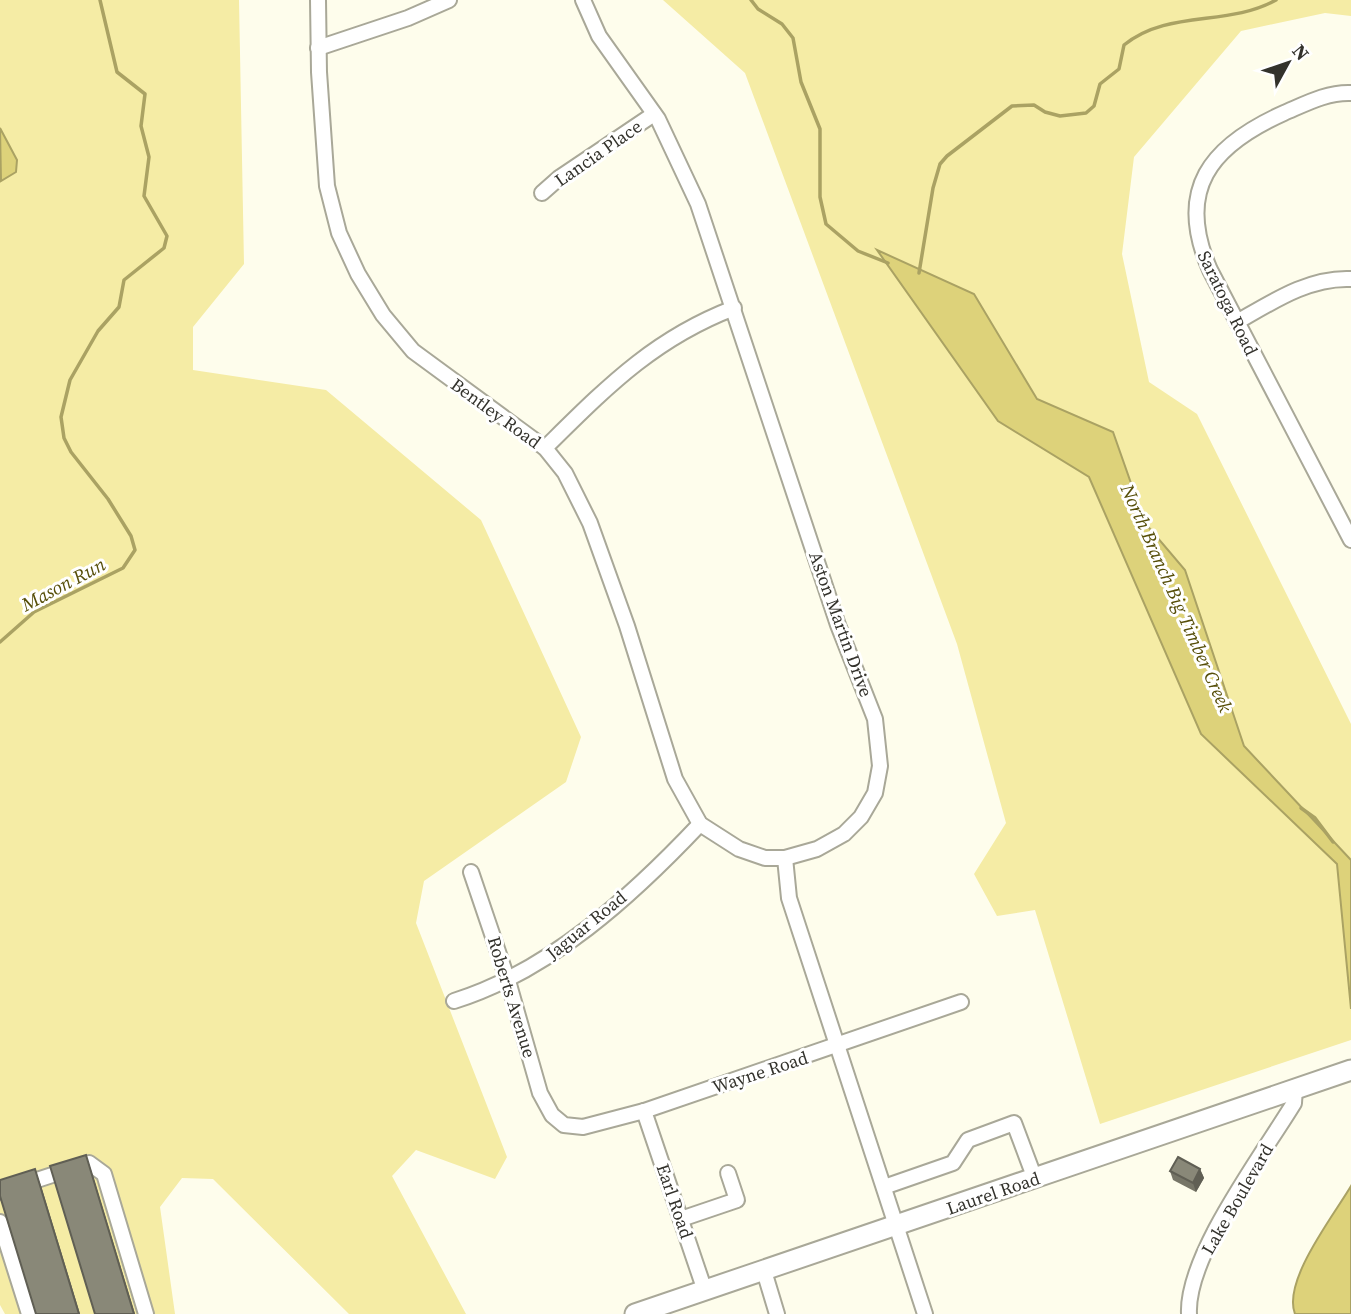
<svg xmlns="http://www.w3.org/2000/svg" width="1351" height="1314" font-family="'Source Serif 4',serif">
	<style>
		.green { fill: #f5eca5 }
		.water { fill: #ddd27a; stroke: #aaa263; stroke-width: 2 }
		.lines { fill: none; stroke-linecap: round; stroke-linejoin: round }
		.stream { stroke: #aaa263; stroke-width: 3.5 }
		.minor-casing { stroke: #a9a898; stroke-width: 18 }
		.major-casing { stroke: #a9a898; stroke-width: 23 }
		.minor { stroke: #fff; stroke-width: 14 }
		.major { stroke: #fff; stroke-width: 19 }
		.wall { fill: #767567 }
		.shaded-wall { fill: #605f54 }
		.building { fill: #898878; stroke: #605f54; stroke-width: 2 }
		.labels { text-anchor: middle; dominant-baseline: central; stroke-width: 6; stroke-linejoin: round; paint-order: stroke }
		.street-label { font-size: 18px; fill: #33322c; stroke: #fff }
		.water-label { font-size: 19px; font-style: italic; fill: #564e08; stroke: #fff }
	</style>
	<rect width="100%" height="100%" fill="#fefdec"/>
	<g class="green">
		<path d="M 0,0 L 239,0 L 244,264 L 193,327 L 193,370 L 326,390 L 481,520 L 581,737 L 566,782 L 424,881 L 416,923 L 507,1157 L 495,1179 L 416,1150 L 392,1176 L 466,1314 L 349,1314 L 213,1179 L 182,1178 L 160,1207 L 175,1314 L 5,1314 L 0,1305 Z"/>
		<path d="M 663,0 L 1351,0 L 1351,16 L 1325,13 L 1241,31 L 1134,157 L 1122,254 L 1149,382 L 1197,414 L 1351,724 L 1351,860 L 1244,746 L 1185,571 L 1145,523 L 1113,432 L 1037,399 L 974,294 L 878,251 L 998,421 L 1089,477 L 1201,734 L 1337,864 L 1351,1009 L 1351,1040 L 1100,1124 L 1035,910 L 997,916 L 974,874 L 1006,823 L 957,644 L 745,73 Z"/>
	</g>
	<g class="water">
		<path d="M 0,128 L 17,160 L 16,172 L 1,181 Z"/>
		<path d="M 877,250 L 974,294 L 1037,399 L 1113,432 L 1145,523 L 1185,570 L 1244,746 L 1351,860 L 1351,1009 L 1337,864 L 1201,734 L 1089,477 L 998,421 Z"/>
		<path d="M 1351,1186 L 1351,1314 L 1295,1314 C 1282,1281 1334,1215 1351,1186 Z"/>
	</g>
	<g class="lines">
		<g class="stream">
			<path d="M 751,0 L 758,9 L 782,24 L 793,38 L 801,82 L 820,129 L 820,197 L 826,224 L 858,251 L 888,263"/>
			<path d="M 919,273 L 933,188 L 940,164 L 947,156 L 1012,106 L 1034,105 L 1045,112 L 1060,116 L 1086,113 L 1094,106 L 1100,84 L 1119,69 L 1124,45 C 1168,9 1228,27 1276,0"/>
			<path d="M 0,642 L 34,612 L 123,568 L 135,550 L 131,536 L 108,499 L 71,452 L 64,438 L 61,417 L 70,380 L 98,331 L 119,307 L 124,280 L 164,248 L 167,236 L 144,196 L 149,157 L 141,126 L 145,94 L 117,72 L 100,0"/>
			<path d="M 1301,808 L 1315,818 L 1333,842"/>
		</g>
		<g class="minor-casing">
			<g id="minor">
				<path d="M 318,0 L 319,72 L 327,186 L 339,233 L 358,274 L 383,315 L 413,351 L 545,448 L 565,473 L 590,523 L 627,626 L 675,779 L 700,824 L 739,849 L 765,858 L 785,858 L 817,849 L 844,834 L 861,817 L 875,793 L 880,766 L 875,719 L 838,625 L 698,204 L 658,119 L 599,36 L 583,0"/>
				<path d="M 318,48 L 408,18 L 449,0"/>
				<path d="M 1351,93 C 1327,92 1305,104 1284,113 C 1210,146 1175,190 1210,270 L 1351,540"/>
				<path d="M 542,193 L 559,178 L 654,114"/>
				<path d="M 1237,322 C 1272,302 1309,277 1351,279"/>
				<path d="M 545,448 C 606,388 653,339 734,308"/>
				<path d="M 785,858 L 789,898 L 925,1314"/>
				<path d="M 471,872 L 508,981 L 540,1093 L 552,1115 L 564,1125 L 583,1127 L 644,1111 L 961,1002"/>
				<path d="M 454,1001 C 550,971 632,896 700,824"/>
				<path d="M 644,1111 L 705,1291"/>
				<path d="M 884,1187 L 953,1163 L 968,1140 L 1014,1123 L 1035,1179"/>
				<path d="M 0,1192 L 89,1163 L 104,1174 L 146,1314"/>
				<path d="M 681,1219 L 737,1200 L 728,1173"/>
				<path d="M 0,1222 L 29,1314"/>
				<path d="M 764,1271 L 777,1314"/>
				<path d="M 1189,1314 C 1186,1256 1263,1154 1294,1103 L 1295,1088"/>
			</g>
		</g>
		<g class="major-casing">
			<path id="major" d="M 635,1314 L 1351,1070"/>
		</g>
		<use href="#minor" class="minor"/>
		<use href="#major" class="major"/>
	</g>
	<path class="wall" d="M 1200,1169 L 1204,1178 L 1196,1192 L 1173,1180 L 1170,1171 Z"/>
	<g class="shaded-wall">
		<path d="M 86,1155 L 92,1173 L 135,1314 L 134,1314 Z"/>
		<path d="M 35,1169 L 41,1186 L 80,1314 L 79,1314 Z"/>
		<path d="M 1200,1169 L 1204,1178 L 1196,1192 L 1193,1183 Z"/>
	</g>
	<g class="building">
		<path d="M 86,1155 L 134,1314 L 95,1314 L 50,1166 Z"/>
		<path d="M 1178,1157 L 1200,1169 L 1193,1183 L 1170,1171 Z"/>
		<path d="M 35,1169 L 79,1314 L 36,1314 L 0,1196 L 0,1180 Z"/>
	</g>
	<g class="labels">
		<g class="street-label">
			<text transform="translate(598 153) rotate(-35)">Lancia Place</text>
			<text transform="translate(1228 303) rotate(64)">Saratoga Road</text>
			<text transform="translate(496 413) rotate(36)">Bentley Road</text>
			<text transform="translate(841 624) rotate(70)">Aston Martin Drive</text>
			<text transform="translate(586 925) rotate(-39)">Jaguar Road</text>
			<text transform="translate(512 997) rotate(73)">Roberts Avenue</text>
			<text transform="translate(760 1072) rotate(-18)">Wayne Road</text>
			<text transform="translate(993 1193) rotate(-19)">Laurel Road</text>
			<text transform="translate(1237 1199) rotate(-60)">Lake Boulevard</text>
			<text transform="translate(675 1201) rotate(71)">Earl Road</text>
		</g>
		<g class="water-label">
			<text transform="translate(63 584) rotate(-28)">Mason Run</text>
			<text transform="translate(1177 598) rotate(66)">North Branch Big Timber Creek</text>
		</g>
	</g>
	<g transform="translate(1288 63) rotate(50)" stroke="#ffffff" stroke-width="5" paint-order="stroke">
	<path d="M0-5L12 26L0 18L-12 26Z" fill="#33322c"/>
	<text y="-10" font-size="19" font-weight="bold" text-anchor="middle" fill="#33322c">N</text>
	</g>
</svg>
